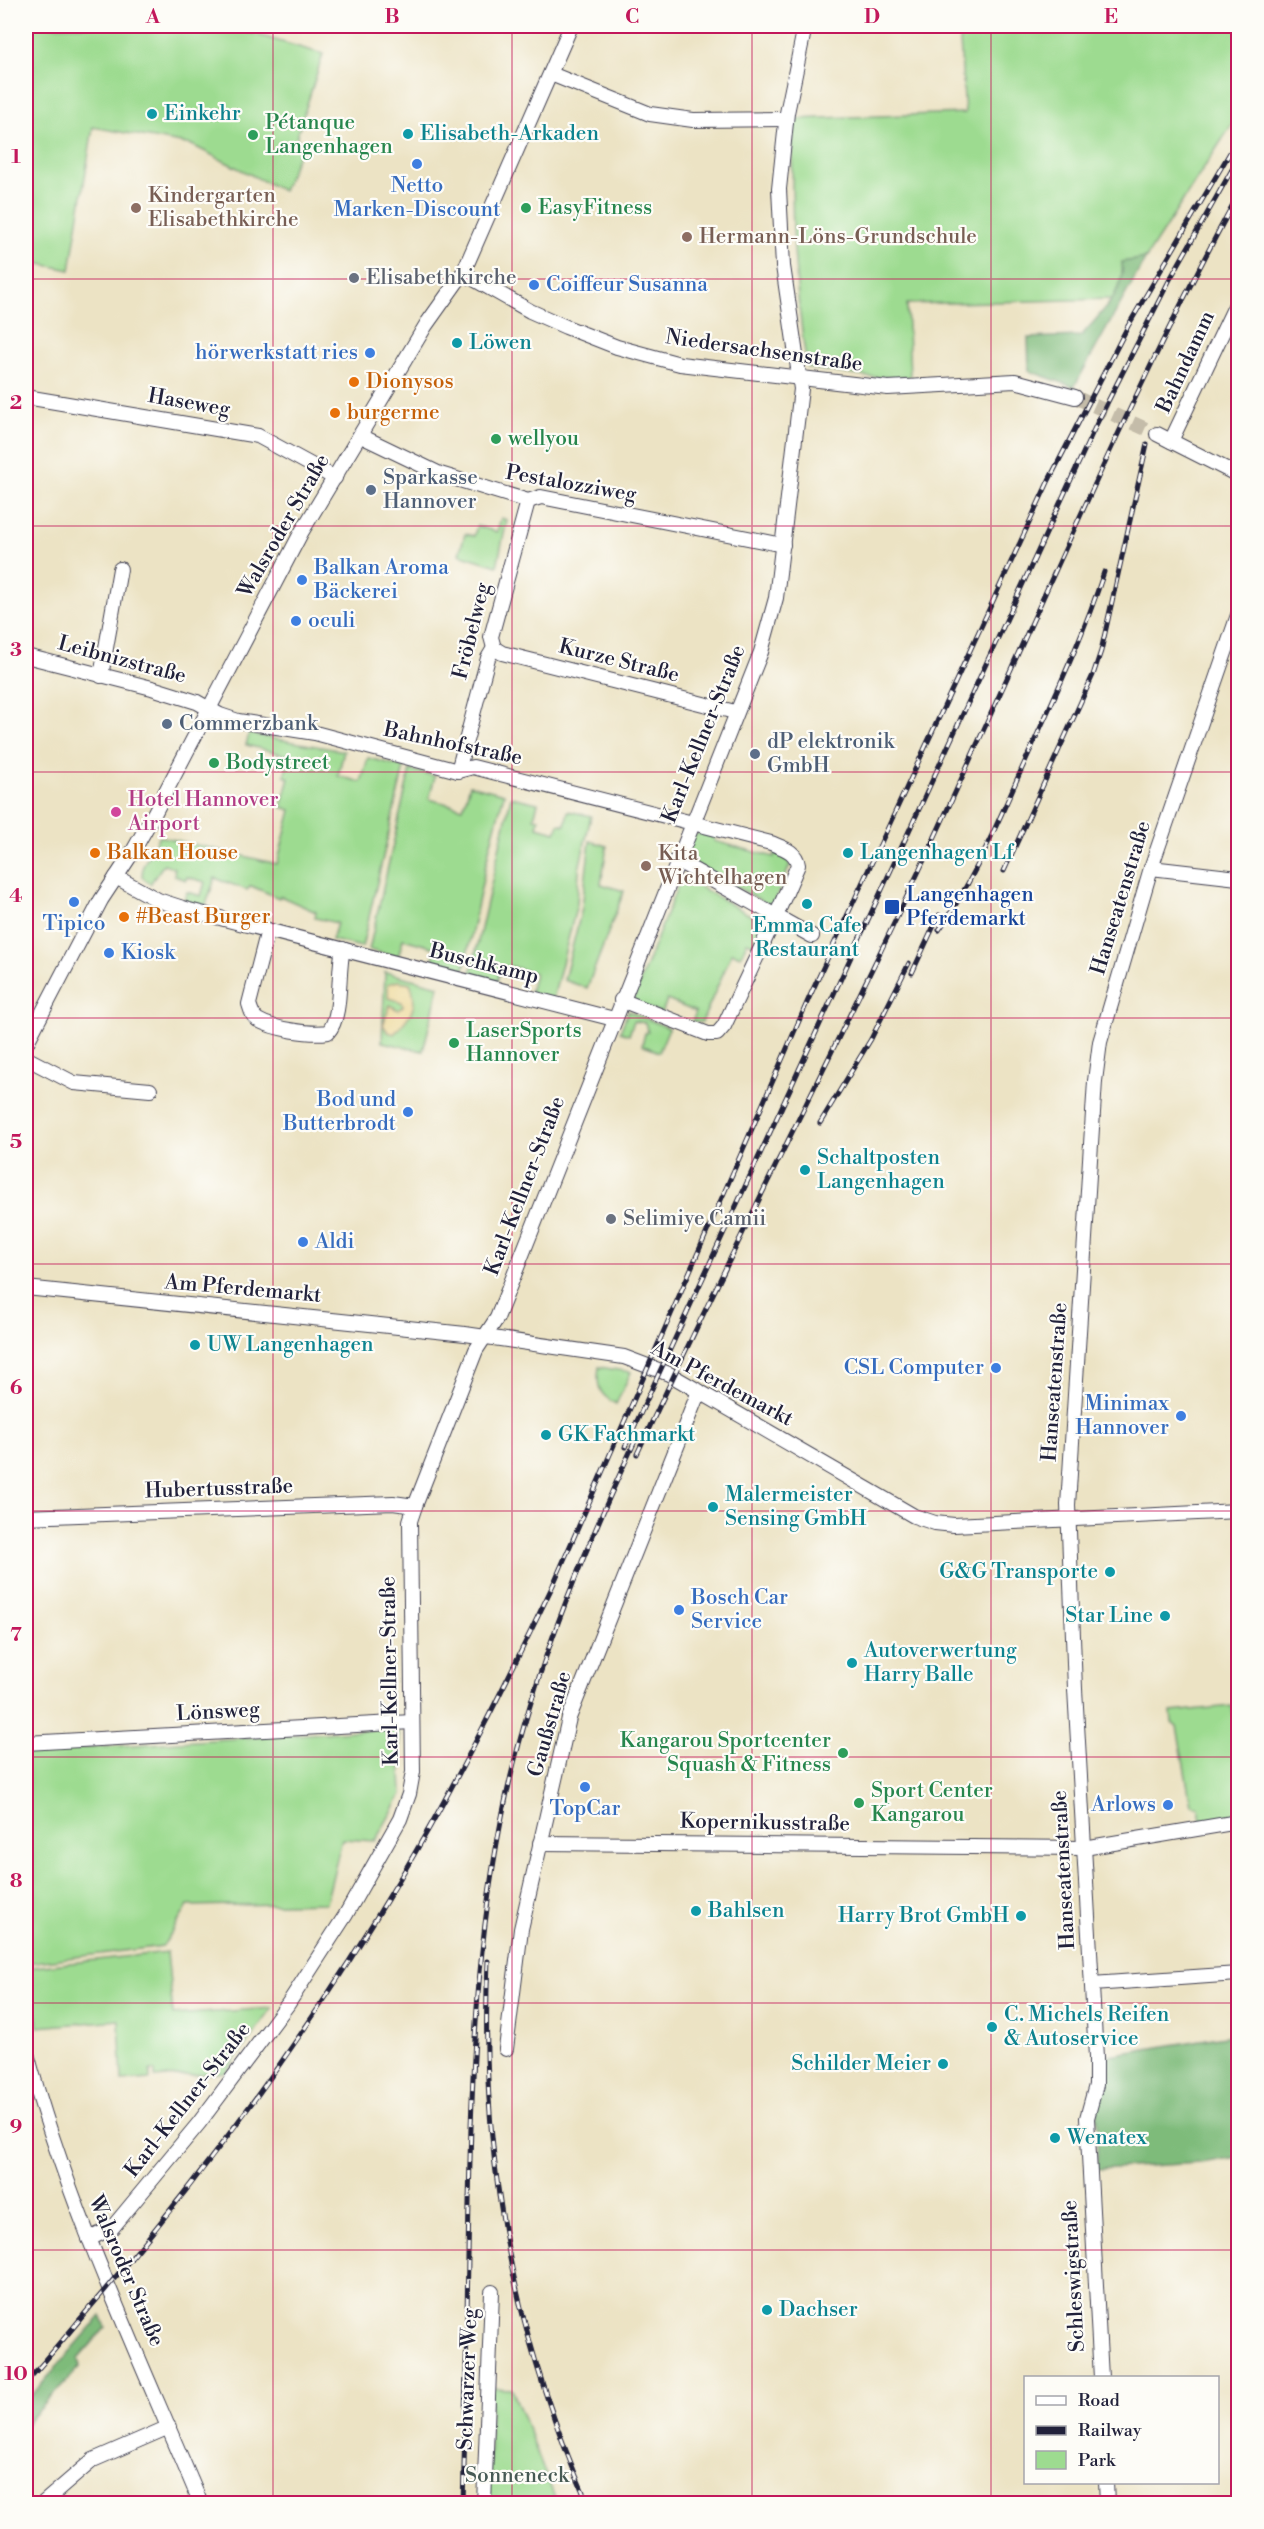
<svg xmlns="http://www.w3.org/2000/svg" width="1264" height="2529" font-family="'Libre Bodoni',serif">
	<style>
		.green { fill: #9ddb90; stroke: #607e66; stroke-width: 1.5 }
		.forest { fill: #7ebb7a; stroke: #506e5a; stroke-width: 1.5 }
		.sand { fill: #eeda9e; stroke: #887e6c; stroke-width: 1.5 }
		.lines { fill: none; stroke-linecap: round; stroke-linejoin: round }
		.minor-tunnel { stroke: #c4bca9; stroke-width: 14; stroke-dasharray: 14 7; stroke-linecap: butt }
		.minor-casing { stroke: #403f50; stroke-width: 16 }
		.minor { stroke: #fff; stroke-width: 14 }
		.rail-casing { stroke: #22223b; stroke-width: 5 }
		.rail { stroke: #fdfcf7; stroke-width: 3; stroke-dasharray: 9; stroke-linecap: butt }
		.grid { fill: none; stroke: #c2185b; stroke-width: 1.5; stroke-opacity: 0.55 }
		.culture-dot { fill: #0f9aa8; stroke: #fdfcf7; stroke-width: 2 }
		.leisure-dot { fill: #2e9e5b; stroke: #fdfcf7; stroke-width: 2 }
		.shop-dot { fill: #3f7fe0; stroke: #fdfcf7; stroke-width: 2 }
		.education-dot { fill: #8d6e63; stroke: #fdfcf7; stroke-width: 2 }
		.worship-dot { fill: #6b7280; stroke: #fdfcf7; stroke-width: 2 }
		.food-dot { fill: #e8710a; stroke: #fdfcf7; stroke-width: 2 }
		.service-dot { fill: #5c6f8a; stroke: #fdfcf7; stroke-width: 2 }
		.hotel-dot { fill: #d1479c; stroke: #fdfcf7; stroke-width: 2 }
		.transit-dot { fill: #1a4fb4; stroke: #fdfcf7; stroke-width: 2 }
		.labels { text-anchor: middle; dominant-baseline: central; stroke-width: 4.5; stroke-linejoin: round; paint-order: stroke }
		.culture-label { font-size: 21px; fill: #0d838f; stroke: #fdfcf7; text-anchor: start }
		.leisure-label { font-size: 21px; fill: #27864d; stroke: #fdfcf7; text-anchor: start }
		.shop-label { font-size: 21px; fill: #366cbe; stroke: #fdfcf7; text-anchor: start }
		.education-label { font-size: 21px; fill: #785e54; stroke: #fdfcf7; text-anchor: start }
		.worship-label { font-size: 21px; fill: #5b616d; stroke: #fdfcf7; text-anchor: start }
		.street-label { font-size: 21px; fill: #22223b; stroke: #fdfcf7 }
		.food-label { font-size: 21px; fill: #c56008; stroke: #fdfcf7; text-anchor: start }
		.service-label { font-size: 21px; fill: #4e5e75; stroke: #fdfcf7; text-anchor: start }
		.hotel-label { font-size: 21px; fill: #b23c85; stroke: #fdfcf7; text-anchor: start }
		.transit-label { font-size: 21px; fill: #164399; stroke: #fdfcf7; text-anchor: start }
		.park-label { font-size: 21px; fill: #475a54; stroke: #fdfcf7 }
		.neatline { fill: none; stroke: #c2185b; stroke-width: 2 }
		.grid-label { font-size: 20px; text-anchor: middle; font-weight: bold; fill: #c2185b }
	</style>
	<rect width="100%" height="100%" fill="#fdfcf7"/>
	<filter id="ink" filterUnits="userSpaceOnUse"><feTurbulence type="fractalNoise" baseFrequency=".0167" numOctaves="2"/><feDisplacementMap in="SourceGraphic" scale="12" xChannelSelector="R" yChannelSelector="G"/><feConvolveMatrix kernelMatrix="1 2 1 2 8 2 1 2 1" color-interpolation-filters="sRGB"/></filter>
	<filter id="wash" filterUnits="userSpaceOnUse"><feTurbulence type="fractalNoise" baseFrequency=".008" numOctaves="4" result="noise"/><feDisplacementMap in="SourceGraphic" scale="24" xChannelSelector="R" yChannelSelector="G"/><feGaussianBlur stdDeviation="1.35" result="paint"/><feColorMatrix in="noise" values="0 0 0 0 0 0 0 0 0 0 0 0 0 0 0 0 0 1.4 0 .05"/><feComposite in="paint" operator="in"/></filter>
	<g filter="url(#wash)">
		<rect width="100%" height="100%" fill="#ece3c4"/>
		<g class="green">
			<path d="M 26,26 L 149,26 L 244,31 L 323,54 L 296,139 L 302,141 L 301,147 L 283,191 L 192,145 L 93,127 L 70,270 L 26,261 Z"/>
			<path d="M 959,26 L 1237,26 L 1238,115 L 1146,258 L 1122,262 L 1124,274 L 1113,299 L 907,304 L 910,377 L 869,377 L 807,368 C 794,281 789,207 794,119 L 965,113 Z"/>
			<path d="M 501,518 L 507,520 L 497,566 L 459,554 L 465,534 L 474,536 L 477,526 L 497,532 Z"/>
			<path d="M 249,734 L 344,751 L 338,776 L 361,782 L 368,758 L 404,767 L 362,947 L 332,940 L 337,923 L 315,918 L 316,912 L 280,896 L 279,898 L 251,886 L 247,890 L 215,878 L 205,907 L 184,900 L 187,892 L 201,896 L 205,882 L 187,877 L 186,880 L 175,876 L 174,868 L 164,864 L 150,884 L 142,877 L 143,866 L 159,836 L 277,864 L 291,810 L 281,807 L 289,778 L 284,776 L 290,756 L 246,745 Z"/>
			<path d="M 410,770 L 435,776 L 429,799 L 463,808 L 470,785 L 504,794 L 489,850 L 463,974 L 431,966 L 436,948 L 403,939 L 398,957 L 369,950 Z"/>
			<path d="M 511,797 L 538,803 L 534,818 L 539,819 L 537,827 L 556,832 L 559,824 L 565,825 L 568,811 L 591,816 L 579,869 L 577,904 L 553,999 L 530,993 L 535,973 L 509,966 L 506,975 L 499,974 L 497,983 L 470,977 Z"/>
			<path d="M 702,831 L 715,835 L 714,841 L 774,857 L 776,851 L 783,854 L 790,865 L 774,903 L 771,906 L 684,858 L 692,837 Z"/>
			<path d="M 590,841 L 607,846 L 601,884 L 624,891 L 587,988 L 564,980 L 582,908 Z"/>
			<path d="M 686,879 L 766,924 L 755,945 L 747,942 L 741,956 L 732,953 L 702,1022 L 692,1022 L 696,1012 L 667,1000 L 662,1013 L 632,1002 L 677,887 L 682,880 Z"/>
			<path d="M 385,972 L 439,986 L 423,1051 L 382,1042 Z"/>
			<path d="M 628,1011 L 669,1028 L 659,1052 L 642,1045 L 645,1033 L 648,1032 L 645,1023 L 634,1021 L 629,1035 L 620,1032 Z"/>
			<path d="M 599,1367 L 631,1372 L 616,1404 C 599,1395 596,1386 599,1367 Z"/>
			<path d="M 1232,1706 L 1238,1745 L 1238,1814 L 1201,1821 L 1199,1807 L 1191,1805 L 1177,1726 L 1172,1722 L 1171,1712 Z"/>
			<path d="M 399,1728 L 402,1794 L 375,1841 L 342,1839 L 326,1903 L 188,1906 L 163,1946 L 28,1963 L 26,1752 Z"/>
			<path d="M 167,1952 L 173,2015 L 272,2008 L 226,2072 L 155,2078 L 155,2071 L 150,2071 L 150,2079 L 122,2081 L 119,2020 L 38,2027 L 26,1968 Z"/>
			<path d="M 491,2388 L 512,2389 L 557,2503 L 489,2504 Z"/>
		</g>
		<g class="forest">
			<path d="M 1146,258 L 1074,387 L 1029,371 L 1028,338 L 1081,336 C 1099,315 1126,292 1122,262 Z"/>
			<path d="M 1238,2034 L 1238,2157 L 1200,2163 L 1097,2169 L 1098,2057 Z"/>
			<path d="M 101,2316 L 106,2327 L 78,2359 L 80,2366 L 26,2424 L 26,2402 Z"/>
		</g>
		<path class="sand" d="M 398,981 L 410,983 C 420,1008 410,1016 394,1034 L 388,1032 L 383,1025 L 390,1005 L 398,1010 L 403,1007 L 402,1002 L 388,998 L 388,984 Z"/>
	</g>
	<g filter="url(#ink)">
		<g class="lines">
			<path class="minor-tunnel" d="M 1075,397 L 1157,434"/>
			<g class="minor-casing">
				<g id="minor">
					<path d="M 551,74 L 650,114 L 693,120 L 786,119"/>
					<path d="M 463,273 L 530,311 L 566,327 L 617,347 L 680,364 L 888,388 L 1015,381 L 1075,397"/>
					<path d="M 26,397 L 258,436 L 335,478"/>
					<path d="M 1157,434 L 1238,475"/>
					<path d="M 361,436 L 440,474 L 528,501 L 541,497 L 783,545"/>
					<path d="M 1171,441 L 1238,300"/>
					<path d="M 494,648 L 502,653 L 735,712"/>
					<path d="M 494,648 L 491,637 L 528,501"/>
					<path d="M 26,656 L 152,688 L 197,702 L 220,715 L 238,721 L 315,733 L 458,771 L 473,767 L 771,843 C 783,848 796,851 798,865 L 776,916 L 676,860"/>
					<path d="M 101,676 L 120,569"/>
					<path d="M 458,771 L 488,658 L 494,648"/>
					<path d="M 1151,868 L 1238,878"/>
					<path d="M 116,877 L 158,900 L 189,910 L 614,1019"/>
					<path d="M 268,930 L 249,1004 C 251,1010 252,1016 258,1020 C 273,1029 311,1035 328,1032 C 343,1016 337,973 343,949"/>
					<path d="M 621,1000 L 708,1034 L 717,1034 L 724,1026 L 776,916 L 812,936"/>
					<path d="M 26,1044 L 101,900 L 132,853 L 154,814 L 301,533 L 426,325 L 463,273 L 571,26"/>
					<path d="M 26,1058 L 74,1083 L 150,1090"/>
					<path d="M 26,1288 L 465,1334 L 624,1357 L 669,1374 L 914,1516 L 935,1523 L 954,1525 L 1238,1511"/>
					<path d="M 26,1517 L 393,1503 L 415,1506"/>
					<path d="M 26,1743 L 412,1722"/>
					<path d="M 540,1843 L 1084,1848 L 1238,1822"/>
					<path d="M 1092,1984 L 1238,1974"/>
					<path d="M 506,2049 L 521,1929 L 569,1718 L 699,1391"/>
					<path d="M 26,2050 C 68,2207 138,2354 201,2504"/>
					<path d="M 89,2239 L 112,2228 L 199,2123 L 288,2004 L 345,1916 L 400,1819 L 409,1794 L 413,1772 L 410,1521 L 415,1506 L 476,1350 L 497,1318 L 761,652 L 776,598 L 801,389 L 783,266 L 779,189 L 787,113 L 805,26"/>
					<path d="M 1101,2378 L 1087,2118 L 1096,2085 L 1096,2057 L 1075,1689 L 1068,1505 L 1095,1081 L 1100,1042 L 1151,868 L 1238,615"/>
					<path d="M 1106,2482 L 1107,2504"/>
					<path d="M 42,2504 L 93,2460 L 169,2427"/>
					<path d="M 484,2504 L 492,2292"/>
				</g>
			</g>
			<use href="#minor" class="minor"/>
			<g class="rail-casing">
				<g id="rail">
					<path d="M 1004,871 L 1093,675 L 1101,651 L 1147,444"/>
					<path d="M 939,930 C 973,882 995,828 1019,775 C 1049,708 1081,643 1104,572"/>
					<path d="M 912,973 L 939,915"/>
					<path d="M 820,1123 L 871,1039 L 909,963"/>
					<path d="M 625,1447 L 1097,423 L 1169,281 L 1238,159"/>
					<path d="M 637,1454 C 727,1259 826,1068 918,873 C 1024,647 1119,414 1238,195"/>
					<path d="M 488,1961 C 479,2149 512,2331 588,2504"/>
					<path d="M 26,2382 C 53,2353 78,2321 104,2291 C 213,2162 313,2026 399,1880 C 456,1785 505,1685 553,1585 L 809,998 L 1049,480 L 1128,326 L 1238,139"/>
					<path d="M 463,2504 C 466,2403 467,2303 469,2203 C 472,2054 478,1907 514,1763 C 542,1651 587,1545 635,1441"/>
				</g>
			</g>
			<use href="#rail" class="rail"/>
		</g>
	</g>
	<path class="grid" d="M 273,26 L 273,2504M 512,26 L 512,2504M 752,26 L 752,2504M 991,26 L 991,2504M 26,279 L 1238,279M 26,526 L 1238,526M 26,772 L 1238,772M 26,1018 L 1238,1018M 26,1264 L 1238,1264M 26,1511 L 1238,1511M 26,1757 L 1238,1757M 26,2003 L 1238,2003M 26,2250 L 1238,2250"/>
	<g class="culture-dot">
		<circle cx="152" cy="114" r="6"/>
		<circle cx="408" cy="134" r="6"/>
		<circle cx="457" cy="343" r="6"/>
		<circle cx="848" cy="853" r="6"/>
		<circle cx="807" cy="904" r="6"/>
		<circle cx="805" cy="1170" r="6"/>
		<circle cx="195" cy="1345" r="6"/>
		<circle cx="546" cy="1435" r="6"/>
		<circle cx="713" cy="1507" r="6"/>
		<circle cx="1110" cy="1572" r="6"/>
		<circle cx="1165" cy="1616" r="6"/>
		<circle cx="852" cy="1663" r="6"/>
		<circle cx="696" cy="1911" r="6"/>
		<circle cx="1021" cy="1916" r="6"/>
		<circle cx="992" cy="2027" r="6"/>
		<circle cx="943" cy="2064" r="6"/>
		<circle cx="1055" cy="2138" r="6"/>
		<circle cx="767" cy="2310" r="6"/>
	</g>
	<g class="leisure-dot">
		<circle cx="253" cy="135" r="6"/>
		<circle cx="526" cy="208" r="6"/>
		<circle cx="496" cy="439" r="6"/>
		<circle cx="214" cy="763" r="6"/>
		<circle cx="454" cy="1043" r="6"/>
		<circle cx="843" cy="1753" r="6"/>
		<circle cx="859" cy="1803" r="6"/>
	</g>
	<g class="shop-dot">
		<circle cx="417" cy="164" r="6"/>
		<circle cx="534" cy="285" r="6"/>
		<circle cx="370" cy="353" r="6"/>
		<circle cx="302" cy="580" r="6"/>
		<circle cx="296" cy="621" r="6"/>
		<circle cx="74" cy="902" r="6"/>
		<circle cx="109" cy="953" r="6"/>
		<circle cx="408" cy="1112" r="6"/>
		<circle cx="303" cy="1242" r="6"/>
		<circle cx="996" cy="1368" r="6"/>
		<circle cx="1181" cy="1416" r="6"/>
		<circle cx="679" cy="1610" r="6"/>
		<circle cx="585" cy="1787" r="6"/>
		<circle cx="1168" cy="1805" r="6"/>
	</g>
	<g class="education-dot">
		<circle cx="136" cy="208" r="6"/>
		<circle cx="687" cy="237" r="6"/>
		<circle cx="646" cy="866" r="6"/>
	</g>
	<g class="worship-dot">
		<circle cx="354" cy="278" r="6"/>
		<circle cx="611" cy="1219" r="6"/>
	</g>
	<g class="food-dot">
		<circle cx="354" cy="382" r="6"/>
		<circle cx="335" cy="413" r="6"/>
		<circle cx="95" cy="853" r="6"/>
		<circle cx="124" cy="917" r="6"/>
	</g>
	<g class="service-dot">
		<circle cx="371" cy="490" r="6"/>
		<circle cx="167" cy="724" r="6"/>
		<circle cx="755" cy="754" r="6"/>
	</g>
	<circle class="hotel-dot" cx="116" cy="812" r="6"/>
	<rect class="transit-dot" x="884" y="899" width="16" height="16" rx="3"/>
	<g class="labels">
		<g class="culture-label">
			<text x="164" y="114">Einkehr</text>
			<text x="420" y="134">Elisabeth-Arkaden</text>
			<text x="469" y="343">Löwen</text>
			<text x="860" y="853">Langenhagen Lf</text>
			<text x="807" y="926" text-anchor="middle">Emma Cafe<tspan x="807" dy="24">Restaurant</tspan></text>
			<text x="817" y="1158">Schaltposten<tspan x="817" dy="24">Langenhagen</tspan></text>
			<text x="207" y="1345">UW Langenhagen</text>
			<text x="558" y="1435">GK Fachmarkt</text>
			<text x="725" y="1495">Malermeister<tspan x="725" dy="24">Sensing GmbH</tspan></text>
			<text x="1098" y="1572" text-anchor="end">G&amp;G Transporte</text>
			<text x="1153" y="1616" text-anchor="end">Star Line</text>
			<text x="864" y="1651">Autoverwertung<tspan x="864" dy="24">Harry Balle</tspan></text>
			<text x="708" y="1911">Bahlsen</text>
			<text x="1009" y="1916" text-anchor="end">Harry Brot GmbH</text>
			<text x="1004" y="2015">C. Michels Reifen<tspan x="1004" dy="24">&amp; Autoservice</tspan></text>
			<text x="931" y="2064" text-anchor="end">Schilder Meier</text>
			<text x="1067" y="2138">Wenatex</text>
			<text x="779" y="2310">Dachser</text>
		</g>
		<g class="leisure-label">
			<text x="265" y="123">Pétanque<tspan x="265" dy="24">Langenhagen</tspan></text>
			<text x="538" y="208">EasyFitness</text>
			<text x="508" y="439">wellyou</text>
			<text x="226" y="763">Bodystreet</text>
			<text x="466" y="1031">LaserSports<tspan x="466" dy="24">Hannover</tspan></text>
			<text x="831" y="1741" text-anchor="end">Kangarou Sportcenter<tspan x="831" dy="24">Squash &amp; Fitness</tspan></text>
			<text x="871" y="1791">Sport Center<tspan x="871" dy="24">Kangarou</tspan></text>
		</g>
		<g class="shop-label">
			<text x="417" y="186" text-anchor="middle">Netto<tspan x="417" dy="24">Marken-Discount</tspan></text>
			<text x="546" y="285">Coiffeur Susanna</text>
			<text x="358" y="353" text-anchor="end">hörwerkstatt ries</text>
			<text x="314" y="568">Balkan Aroma<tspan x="314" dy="24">Bäckerei</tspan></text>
			<text x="308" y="621">oculi</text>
			<text x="74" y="924" text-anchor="middle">Tipico</text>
			<text x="121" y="953">Kiosk</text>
			<text x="396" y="1100" text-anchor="end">Bod und<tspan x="396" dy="24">Butterbrodt</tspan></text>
			<text x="315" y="1242">Aldi</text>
			<text x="984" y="1368" text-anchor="end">CSL Computer</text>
			<text x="1169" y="1404" text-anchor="end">Minimax<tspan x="1169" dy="24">Hannover</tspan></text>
			<text x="691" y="1598">Bosch Car<tspan x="691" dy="24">Service</tspan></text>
			<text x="1156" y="1805" text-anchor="end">Arlows</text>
			<text x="585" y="1809" text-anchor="middle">TopCar</text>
		</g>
		<g class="education-label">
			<text x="148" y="196">Kindergarten<tspan x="148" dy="24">Elisabethkirche</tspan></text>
			<text x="699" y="237">Hermann-Löns-Grundschule</text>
			<text x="658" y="854">Kita<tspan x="658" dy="24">Wichtelhagen</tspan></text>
		</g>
		<g class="worship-label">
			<text x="366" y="278">Elisabethkirche</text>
			<text x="623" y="1219">Selimiye Camii</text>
		</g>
		<g class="street-label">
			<text transform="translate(764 351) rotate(8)">Niedersachsenstraße</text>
			<text transform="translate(1186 362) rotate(-65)">Bahndamm</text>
			<text transform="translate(189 403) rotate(10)">Haseweg</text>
			<text transform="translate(571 484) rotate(10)">Pestalozziweg</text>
			<text transform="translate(284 526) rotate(-60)">Walsroder Straße</text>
			<text transform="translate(472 631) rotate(-76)">Fröbelweg</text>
			<text transform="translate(122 660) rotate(15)">Leibnizstraße</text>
			<text transform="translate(619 661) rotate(14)">Kurze Straße</text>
			<text transform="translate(704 734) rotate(-68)">Karl-Kellner-Straße</text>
			<text transform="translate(453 744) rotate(12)">Bahnhofstraße</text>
			<text transform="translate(1121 898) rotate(-73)">Hanseatenstraße</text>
			<text transform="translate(484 964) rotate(14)">Buschkamp</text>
			<text transform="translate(525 1186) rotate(-69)">Karl-Kellner-Straße</text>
			<text transform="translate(243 1289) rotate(5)">Am Pferdemarkt</text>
			<text transform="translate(1055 1382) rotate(-86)">Hanseatenstraße</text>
			<text transform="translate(722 1384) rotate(28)">Am Pferdemarkt</text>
			<text transform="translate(219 1489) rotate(-2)">Hubertusstraße</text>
			<text transform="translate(390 1671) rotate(-91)">Karl-Kellner-Straße</text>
			<text transform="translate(218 1712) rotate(-3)">Lönsweg</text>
			<text transform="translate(550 1724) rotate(-74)">Gaußstraße</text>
			<text transform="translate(765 1823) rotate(1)">Kopernikusstraße</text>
			<text transform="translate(1064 1870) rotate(-93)">Hanseatenstraße</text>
			<text transform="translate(188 2100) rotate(-52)">Karl-Kellner-Straße</text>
			<text transform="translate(126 2271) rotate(67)">Walsroder Straße</text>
			<text transform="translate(1074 2276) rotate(-93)">Schleswigstraße</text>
			<text transform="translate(468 2379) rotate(-88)">Schwarzer Weg</text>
		</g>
		<g class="food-label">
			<text x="366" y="382">Dionysos</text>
			<text x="347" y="413">burgerme</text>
			<text x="107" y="853">Balkan House</text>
			<text x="136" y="917">#Beast Burger</text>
		</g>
		<g class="service-label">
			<text x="383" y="478">Sparkasse<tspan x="383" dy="24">Hannover</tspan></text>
			<text x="179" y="724">Commerzbank</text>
			<text x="767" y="742">dP elektronik<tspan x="767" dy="24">GmbH</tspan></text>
		</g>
		<g class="hotel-label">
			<text x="128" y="800">Hotel Hannover<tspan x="128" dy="24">Airport</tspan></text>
		</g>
		<g class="transit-label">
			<text x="906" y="895">Langenhagen<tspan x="906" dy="24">Pferdemarkt</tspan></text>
		</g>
		<g class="park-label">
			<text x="517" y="2476">Sonneneck</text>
		</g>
	</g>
	<rect width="1264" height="2529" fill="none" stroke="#fdfcf7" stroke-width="66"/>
	<rect x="1024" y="2376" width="195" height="108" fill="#fdfcf7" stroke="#a5a5ac" stroke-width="1.5"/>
	<rect x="1036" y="2396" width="30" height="9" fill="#ffffff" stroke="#a5a5ac" stroke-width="1.5"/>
	<text x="1078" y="2406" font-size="18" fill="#22223b">Road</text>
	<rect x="1036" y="2426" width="30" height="9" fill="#22223b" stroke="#a5a5ac" stroke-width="1.5"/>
	<text x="1078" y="2436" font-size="18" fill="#22223b">Railway</text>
	<rect x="1036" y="2451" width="30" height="18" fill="#9ddb90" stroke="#a5a5ac" stroke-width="1.5"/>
	<text x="1078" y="2466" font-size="18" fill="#22223b">Park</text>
	<rect x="33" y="33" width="1198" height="2463" class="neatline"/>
	<g class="grid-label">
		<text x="153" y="23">A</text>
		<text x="392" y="23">B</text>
		<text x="632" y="23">C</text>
		<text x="872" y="23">D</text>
		<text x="1111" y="23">E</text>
		<text x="16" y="163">1</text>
		<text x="16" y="409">2</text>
		<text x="16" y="656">3</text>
		<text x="16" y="902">4</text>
		<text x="16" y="1148">5</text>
		<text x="16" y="1394">6</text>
		<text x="16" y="1641">7</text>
		<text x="16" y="1887">8</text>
		<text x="16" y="2133">9</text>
		<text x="16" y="2380">10</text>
	</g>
</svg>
